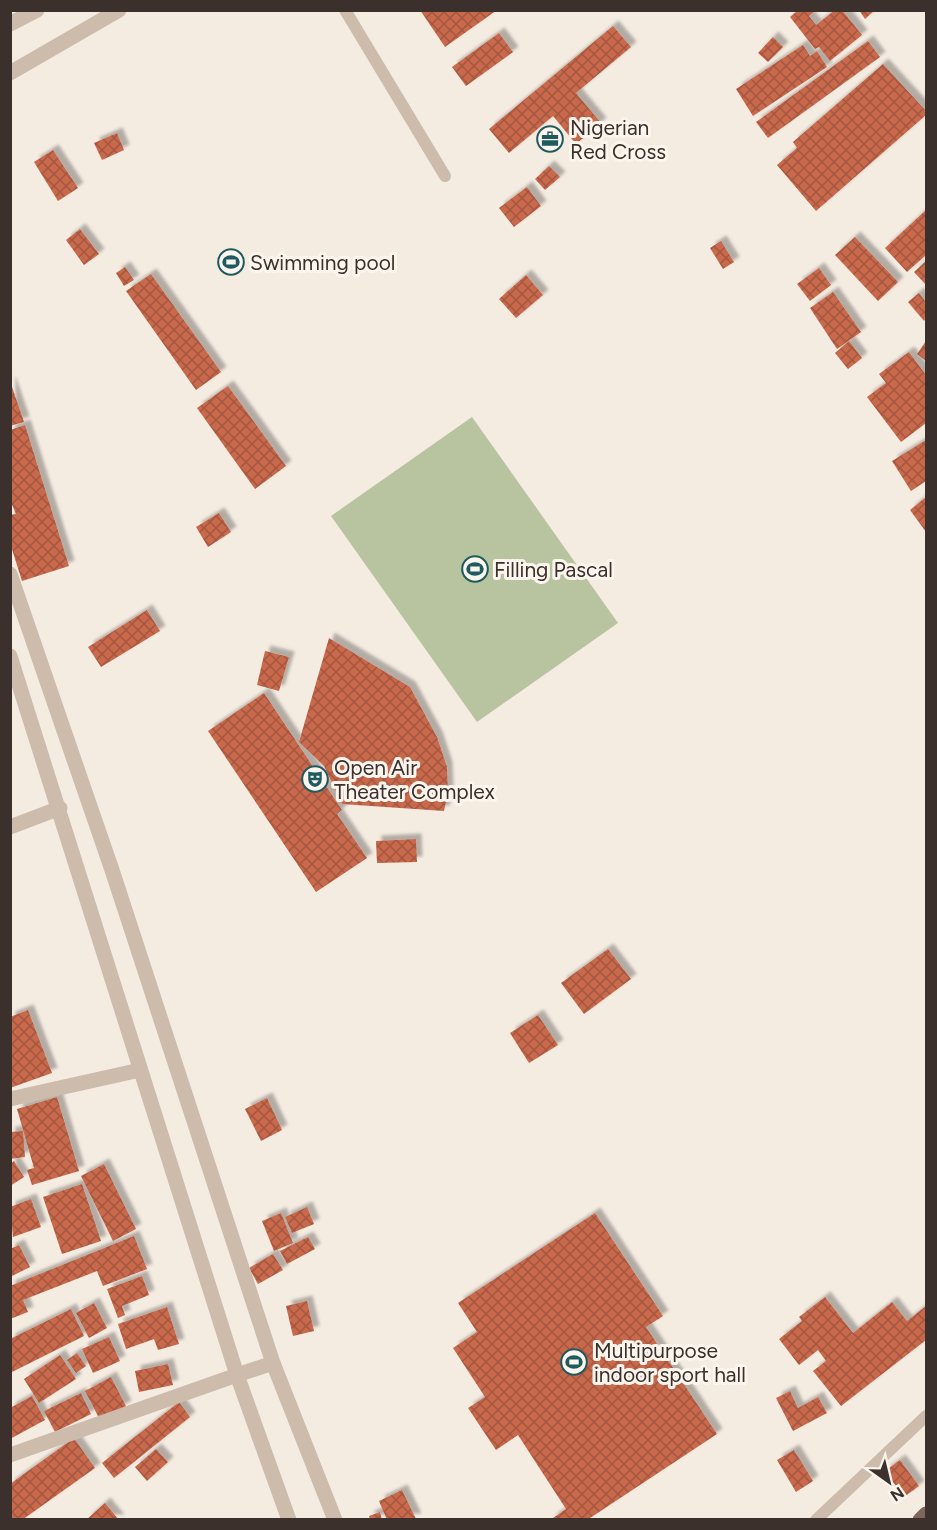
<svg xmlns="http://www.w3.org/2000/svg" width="937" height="1530" font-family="Figtree,sans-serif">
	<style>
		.pitch { fill: #b8c4a0 }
		.building { fill: url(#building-cross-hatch); filter: url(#shadow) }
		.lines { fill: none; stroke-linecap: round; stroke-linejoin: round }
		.service { stroke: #cdbbac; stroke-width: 12 }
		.minor { stroke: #cdbbac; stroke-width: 15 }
		.tertiary { stroke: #cdbbac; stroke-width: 15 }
		.primary { stroke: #7d675c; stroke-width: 15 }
		.labels { text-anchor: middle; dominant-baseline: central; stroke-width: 6; stroke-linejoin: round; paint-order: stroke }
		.poi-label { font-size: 21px; fill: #3b302b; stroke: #fbf5ee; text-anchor: start }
	</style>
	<defs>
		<pattern id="building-cross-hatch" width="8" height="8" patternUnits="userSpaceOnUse" patternTransform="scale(1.5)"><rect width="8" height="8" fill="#c8694b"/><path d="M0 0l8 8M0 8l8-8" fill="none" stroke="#a4573f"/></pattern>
		<filter id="shadow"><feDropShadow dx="5.5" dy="-5.5" stdDeviation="1.5" flood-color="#0004"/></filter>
	</defs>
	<rect width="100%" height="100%" fill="#f4ebe1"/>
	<path class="pitch" d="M 472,417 L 618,623 L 477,722 L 331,516 Z"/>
	<g class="building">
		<path d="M 420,10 L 497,10 L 445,47 Z"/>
		<path d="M 798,10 L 816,10 L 809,16 L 816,25 L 835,10 L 842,10 L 862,35 L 830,61 L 819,47 L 815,49 L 790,17 Z"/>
		<path d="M 859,10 L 875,10 L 865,19 Z"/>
		<path d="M 613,26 L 631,47 L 576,93 L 601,123 L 576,144 L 553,116 L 509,153 L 489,129 Z"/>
		<path d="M 499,33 L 513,52 L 466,86 L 452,67 Z"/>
		<path d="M 773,37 L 783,47 L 768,62 L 758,53 Z"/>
		<path d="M 868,41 L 880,57 L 768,138 L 756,122 Z"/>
		<path d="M 803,45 L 810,56 L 817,51 L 827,67 L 753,116 L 736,89 Z"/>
		<path d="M 883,64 L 926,111 L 926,115 L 816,211 L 777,165 L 797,148 L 793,142 Z"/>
		<path d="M 117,133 L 124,150 L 102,160 L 94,143 Z"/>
		<path d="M 53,150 L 78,188 L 58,201 L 34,162 Z"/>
		<path d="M 549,166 L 560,177 L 545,190 L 535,179 Z"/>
		<path d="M 527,187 L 541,206 L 514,227 L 499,208 Z"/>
		<path d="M 926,210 L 926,255 L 907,272 L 885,248 Z"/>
		<path d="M 80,229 L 99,254 L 84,265 L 66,240 Z"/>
		<path d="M 855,237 L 898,282 L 878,301 L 835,255 Z"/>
		<path d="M 721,241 L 734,262 L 723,269 L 710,248 Z"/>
		<path d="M 926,261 L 926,285 L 914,272 Z"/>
		<path d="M 125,267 L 134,280 L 124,286 L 116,273 Z"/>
		<path d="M 819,268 L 831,285 L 810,301 L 797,284 Z"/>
		<path d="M 151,274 L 221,372 L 196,390 L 126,291 Z"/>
		<path d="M 526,275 L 543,295 L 516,318 L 499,299 Z"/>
		<path d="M 833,292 L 861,332 L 837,349 L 810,308 Z"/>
		<path d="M 919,293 L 926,302 L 926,318 L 924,321 L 908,302 Z"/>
		<path d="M 849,341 L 862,358 L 848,369 L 835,353 Z"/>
		<path d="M 926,341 L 926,361 L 917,354 Z"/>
		<path d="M 909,352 L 926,375 L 926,423 L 901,442 L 867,397 L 886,383 L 879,374 Z"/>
		<path d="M 10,381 L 24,422 L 10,426 Z"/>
		<path d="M 228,386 L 286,466 L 255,489 L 197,408 Z"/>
		<path d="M 25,425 L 69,566 L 22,581 L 10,543 L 10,515 L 16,514 L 10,500 L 10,430 Z"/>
		<path d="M 926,440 L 926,481 L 911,491 L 892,461 Z"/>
		<path d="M 926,497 L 926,532 L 910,510 Z"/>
		<path d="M 219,513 L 231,532 L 208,547 L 196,527 Z"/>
		<path d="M 147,610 L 160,631 L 101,667 L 88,647 Z"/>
		<path d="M 329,638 L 410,687 L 437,737 L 447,767 L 448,792 L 444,811 L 342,804 L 324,766 L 299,742 Z"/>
		<path d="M 265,651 L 289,657 L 279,691 L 257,685 Z"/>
		<path d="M 264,693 L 342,810 L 337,814 L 367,858 L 316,892 L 208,731 Z"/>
		<path d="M 416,839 L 417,862 L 377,863 L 376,841 Z"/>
		<path d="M 608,949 L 631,979 L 584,1014 L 561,983 Z"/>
		<path d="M 28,1010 L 52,1073 L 10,1088 L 10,1017 Z"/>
		<path d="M 538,1015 L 558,1045 L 529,1063 L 510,1033 Z"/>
		<path d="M 57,1097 L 79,1171 L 32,1185 L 27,1170 L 34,1168 L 17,1109 Z"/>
		<path d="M 267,1098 L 282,1130 L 261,1141 L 245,1109 Z"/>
		<path d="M 23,1131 L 25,1157 L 10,1159 L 10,1132 Z"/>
		<path d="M 14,1161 L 24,1177 L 10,1186 L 10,1164 Z"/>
		<path d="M 104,1164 L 136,1229 L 113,1241 L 81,1176 Z"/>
		<path d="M 82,1184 L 101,1241 L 62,1254 L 43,1197 Z"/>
		<path d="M 31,1199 L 41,1227 L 13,1237 L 10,1207 Z"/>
		<path d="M 307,1207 L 314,1224 L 292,1233 L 285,1217 Z"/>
		<path d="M 281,1213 L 293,1243 L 274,1251 L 262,1221 Z"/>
		<path d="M 595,1213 L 663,1316 L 646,1327 L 717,1434 L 587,1520 L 550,1520 L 566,1509 L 518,1435 L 496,1450 L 468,1408 L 485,1397 L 453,1348 L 477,1332 L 458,1303 Z"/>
		<path d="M 134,1236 L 147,1269 L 103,1286 L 97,1271 L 23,1300 L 28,1312 L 10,1319 L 10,1286 Z"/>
		<path d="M 308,1237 L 315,1249 L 287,1264 L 280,1251 Z"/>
		<path d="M 19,1245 L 30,1267 L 10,1277 L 10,1249 Z"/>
		<path d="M 273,1254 L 283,1270 L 258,1284 L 249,1268 Z"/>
		<path d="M 142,1276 L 149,1295 L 122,1306 L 125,1315 L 118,1318 L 107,1289 Z"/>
		<path d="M 825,1297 L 853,1333 L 892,1302 L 907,1321 L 926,1306 L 926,1340 L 841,1406 L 813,1371 L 826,1361 L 818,1350 L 799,1365 L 779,1339 L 802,1321 L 799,1317 Z"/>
		<path d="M 307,1301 L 314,1331 L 293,1336 L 286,1306 Z"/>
		<path d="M 94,1303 L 107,1328 L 89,1338 L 76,1313 Z"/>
		<path d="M 167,1307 L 179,1344 L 158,1350 L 154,1339 L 126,1349 L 118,1324 Z"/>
		<path d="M 71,1309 L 84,1336 L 10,1373 L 10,1339 Z"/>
		<path d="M 109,1337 L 120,1361 L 93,1373 L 82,1349 Z"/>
		<path d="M 77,1353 L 86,1366 L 76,1373 L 67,1360 Z"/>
		<path d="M 60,1355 L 76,1379 L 39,1403 L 24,1379 Z"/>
		<path d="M 168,1364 L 173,1385 L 139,1392 L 135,1371 Z"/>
		<path d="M 111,1377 L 126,1406 L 100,1420 L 85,1391 Z"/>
		<path d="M 790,1391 L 798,1408 L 818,1397 L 827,1413 L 793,1431 L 776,1398 Z"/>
		<path d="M 81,1393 L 91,1414 L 55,1432 L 44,1411 Z"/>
		<path d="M 32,1396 L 45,1420 L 10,1439 L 10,1408 Z"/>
		<path d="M 179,1402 L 190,1417 L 114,1478 L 102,1463 Z"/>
		<path d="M 74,1438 L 95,1468 L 22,1520 L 10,1520 L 10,1484 Z"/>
		<path d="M 156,1449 L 168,1462 L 147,1481 L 135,1467 Z"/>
		<path d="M 794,1450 L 813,1481 L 796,1492 L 777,1460 Z"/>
		<path d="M 900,1460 L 919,1486 L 904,1497 L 885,1471 Z"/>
		<path d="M 402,1490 L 416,1519 L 387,1520 L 379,1501 Z"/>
		<path d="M 105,1503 L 119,1520 L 86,1520 Z"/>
		<path d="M 380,1512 L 382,1520 L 370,1520 L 369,1516 Z"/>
	</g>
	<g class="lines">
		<g class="service">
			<path d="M 345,10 L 445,176"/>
			<path d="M 816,1520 L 926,1416"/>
		</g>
		<g class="minor">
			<path d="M 10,24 L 37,10"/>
			<path d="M 10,73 L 119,10"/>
			<path d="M 10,827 L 60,808"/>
			<path d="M 10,1099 L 140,1070"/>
			<path d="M 10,1455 L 237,1375"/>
		</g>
		<g class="tertiary">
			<path d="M 10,574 L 112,870 L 273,1363 L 335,1520"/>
			<path d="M 10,656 L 237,1375 L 289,1520"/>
			<path d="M 237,1375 L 273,1363"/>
		</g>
		<path class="primary" d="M 920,1520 L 926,1514"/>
	</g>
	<defs>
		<g id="office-ring" transform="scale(1.35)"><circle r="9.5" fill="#fbf5ee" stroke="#1f5a5e" stroke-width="1.5"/><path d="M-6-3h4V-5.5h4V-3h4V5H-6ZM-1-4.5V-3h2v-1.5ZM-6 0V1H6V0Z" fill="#1f5a5e"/></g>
		<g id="stadium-ring" transform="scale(1.35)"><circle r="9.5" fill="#fbf5ee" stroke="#1f5a5e" stroke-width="1.5"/><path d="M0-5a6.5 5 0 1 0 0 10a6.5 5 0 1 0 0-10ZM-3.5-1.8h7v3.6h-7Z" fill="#1f5a5e"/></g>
		<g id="theatre-ring" transform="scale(1.35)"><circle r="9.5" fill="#fbf5ee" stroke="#1f5a5e" stroke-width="1.5"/><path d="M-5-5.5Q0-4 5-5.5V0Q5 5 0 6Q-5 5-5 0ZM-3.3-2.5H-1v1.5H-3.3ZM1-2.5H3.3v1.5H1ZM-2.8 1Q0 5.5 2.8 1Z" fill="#1f5a5e"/></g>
	</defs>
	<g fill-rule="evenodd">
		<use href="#office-ring" x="550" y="139"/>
		<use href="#stadium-ring" x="231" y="262"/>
		<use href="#stadium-ring" x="475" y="569"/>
		<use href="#theatre-ring" x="315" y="779"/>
		<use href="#stadium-ring" x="574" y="1362"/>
	</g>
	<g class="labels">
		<g class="poi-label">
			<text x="570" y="127">Nigerian<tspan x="570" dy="24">Red Cross</tspan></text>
			<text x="250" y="262">Swimming pool</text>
			<text x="494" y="569">Filling Pascal</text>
			<text x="334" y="767">Open Air<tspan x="334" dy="24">Theater Complex</tspan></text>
			<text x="594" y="1350">Multipurpose<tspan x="594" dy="24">indoor sport hall</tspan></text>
		</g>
	</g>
	<rect width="937" height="1530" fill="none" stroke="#3b302b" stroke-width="24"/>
	<g transform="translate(889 1482) rotate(146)" stroke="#fbf5ee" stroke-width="4.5" paint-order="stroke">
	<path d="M0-4.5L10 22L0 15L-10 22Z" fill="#3b302b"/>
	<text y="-9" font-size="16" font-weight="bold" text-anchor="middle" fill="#3b302b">N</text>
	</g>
</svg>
